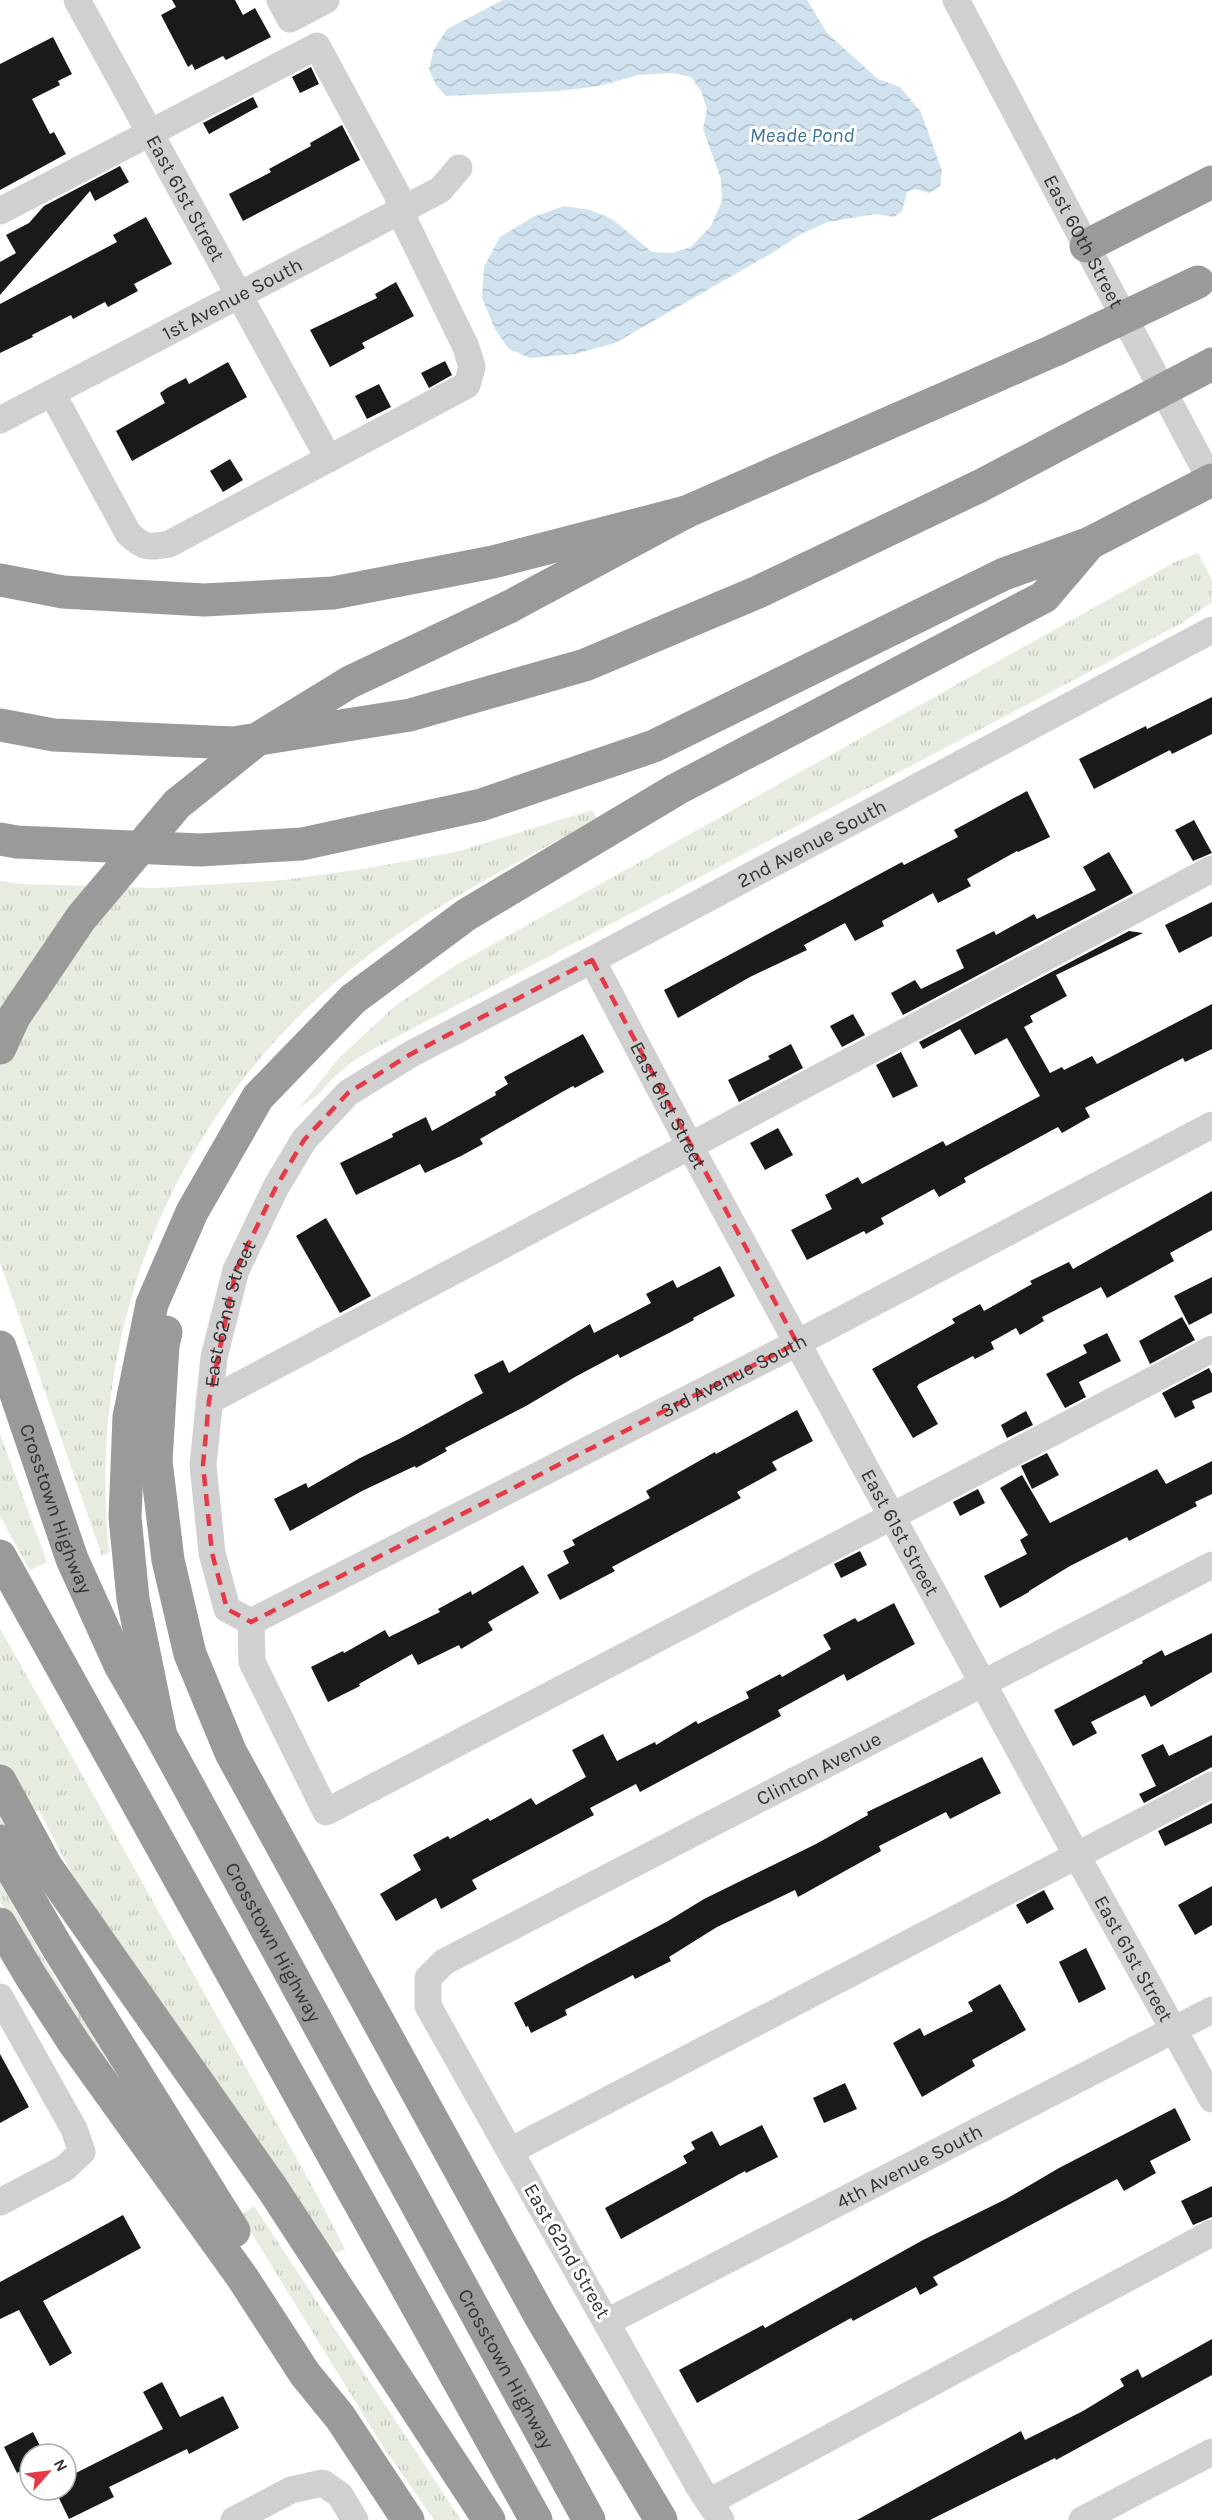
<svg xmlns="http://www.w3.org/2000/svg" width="1212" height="2520" font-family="Karla,sans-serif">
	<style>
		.grass { fill: url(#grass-tufts) }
		.water { fill: url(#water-waves) }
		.building { fill: #1a1a1a }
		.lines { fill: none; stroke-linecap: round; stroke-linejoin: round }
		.minor { stroke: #d0d0d0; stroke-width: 27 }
		.highway { stroke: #9a9a9a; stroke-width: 33 }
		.highway-bridge { stroke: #9a9a9a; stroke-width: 33 }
		.marked { fill: none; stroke: #e63946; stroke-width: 4.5; stroke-dasharray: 12 8; stroke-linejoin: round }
		.labels { text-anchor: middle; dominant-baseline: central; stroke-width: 6; stroke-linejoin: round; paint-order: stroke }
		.street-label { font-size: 20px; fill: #333; stroke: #fff }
		.water-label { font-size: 21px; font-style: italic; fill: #3f7597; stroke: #fff }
	</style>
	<defs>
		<pattern id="grass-tufts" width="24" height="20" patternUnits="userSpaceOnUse" patternTransform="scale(1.5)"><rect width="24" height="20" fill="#e6ecdf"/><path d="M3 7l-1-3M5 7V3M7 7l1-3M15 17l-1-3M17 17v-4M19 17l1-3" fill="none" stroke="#c6cbc0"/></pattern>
		<pattern id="water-waves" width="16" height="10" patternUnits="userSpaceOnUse" patternTransform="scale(1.5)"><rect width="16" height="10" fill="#cfe2ee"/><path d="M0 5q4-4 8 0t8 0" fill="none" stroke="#b2c2cd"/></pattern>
	</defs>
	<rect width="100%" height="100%" fill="#fff"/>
	<g class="grass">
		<path d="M 1198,553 L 1212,580 L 1212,602 L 1182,623 L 379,1046 L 353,1061 L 332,1079 L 318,1095 L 299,1108 L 338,1059 L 395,1006 L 456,965 L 1177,561 Z"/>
		<path d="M 592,810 L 597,819 C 513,865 424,909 350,970 C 174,1114 86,1327 109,1553 L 102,1556 L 0,1262 L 0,881 L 22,884 L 156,888 L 284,880 L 363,869 L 456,852 Z"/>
		<path d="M 0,1434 L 47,1562 L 30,1570 L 0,1516 Z"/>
		<path d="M 0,1628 L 316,2193 L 345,2249 L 334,2254 L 78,1886 L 39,1810 L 0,1827 Z"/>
		<path d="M 0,1883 L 57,1982 L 143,2106 L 136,2109 L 34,1961 L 0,1901 Z"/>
		<path d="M 254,2206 L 461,2520 L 434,2520 L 382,2445 L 241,2216 Z"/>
	</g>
	<path class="water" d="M 503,0 L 807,0 L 827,33 L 878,79 L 900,87 L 921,112 L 942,171 L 940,186 L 929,193 L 915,189 L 907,192 L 902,211 L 894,217 L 875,214 L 828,222 L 801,234 L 772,253 L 615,343 L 575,354 L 530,358 L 508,348 L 495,329 L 482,298 L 484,267 L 500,237 L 533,217 L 564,206 L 590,210 L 612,219 L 652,252 L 672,253 L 691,247 L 711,226 L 722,201 L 721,179 L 703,129 L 707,109 L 701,91 L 691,77 L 673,73 L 638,75 L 599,86 L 559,91 L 446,96 L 436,85 L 429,69 L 434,49 L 447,29 Z"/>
	<g class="building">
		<path d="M 172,0 L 235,0 L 243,15 L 255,8 L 271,37 L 226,60 L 223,56 L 195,70 L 192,64 L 188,67 L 161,15 L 176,7 Z"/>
		<path d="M 53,37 L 72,74 L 58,81 L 60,85 L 32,99 L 50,134 L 54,132 L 66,154 L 0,190 L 0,64 Z"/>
		<path d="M 311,67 L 319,84 L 300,93 L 292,77 Z"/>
		<path d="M 253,97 L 258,107 L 209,134 L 203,123 Z"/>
		<path d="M 342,125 L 360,160 L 243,221 L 229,194 L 271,172 L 269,169 L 311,146 L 310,143 Z"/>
		<path d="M 120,166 L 129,182 L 95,201 L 90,191 L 0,295 L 0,262 L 16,253 L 6,235 L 29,223 L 44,206 Z"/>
		<path d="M 146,217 L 172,264 L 134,284 L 138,291 L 108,307 L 105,302 L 73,319 L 71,315 L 32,335 L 33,337 L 0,353 L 0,304 L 117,242 L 113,235 Z"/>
		<path d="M 396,282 L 414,316 L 362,343 L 365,348 L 330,367 L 310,330 L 377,298 L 375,294 Z"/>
		<path d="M 445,361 L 452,375 L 429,388 L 421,373 Z"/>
		<path d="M 228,362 L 247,397 L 132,461 L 116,431 L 165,403 L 160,393 L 167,388 L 186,378 L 189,384 Z"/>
		<path d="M 379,384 L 391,407 L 367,419 L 355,396 Z"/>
		<path d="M 230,459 L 243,480 L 223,492 L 210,471 Z"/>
		<path d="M 1212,697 L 1212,734 L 1172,754 L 1170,750 L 1094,789 L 1079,759 L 1146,726 L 1147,729 Z"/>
		<path d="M 1027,791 L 1050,837 L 1018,852 L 1017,851 L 967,879 L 971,886 L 938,903 L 933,893 L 882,921 L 884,926 L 855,941 L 845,923 L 804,945 L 807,950 L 750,977 L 678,1018 L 664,990 L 902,862 L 904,865 L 958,837 L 954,830 Z"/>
		<path d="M 1194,820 L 1212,853 L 1193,861 L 1175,830 Z"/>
		<path d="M 1109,852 L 1133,893 L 903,1015 L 891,993 L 915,980 L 921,989 L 964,968 L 956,950 L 994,931 L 996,935 L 1034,914 L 1037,919 L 1096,890 L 1083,867 Z"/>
		<path d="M 1212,902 L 1212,936 L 1179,953 L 1165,925 Z"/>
		<path d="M 1129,931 L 1143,933 L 1056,975 L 1067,996 L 1030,1016 L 1033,1022 L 1024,1027 L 1050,1073 L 1062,1067 L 1064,1070 L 1092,1056 L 1097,1064 L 1212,1004 L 1212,1049 L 1185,1062 L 1183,1058 L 1085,1108 L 1090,1117 L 1062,1133 L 1058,1127 L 964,1178 L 966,1182 L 939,1197 L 934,1189 L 881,1218 L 884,1224 L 866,1234 L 864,1231 L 807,1260 L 791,1230 L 832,1209 L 825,1195 L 858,1177 L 862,1184 L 943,1141 L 946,1146 L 1040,1096 L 1007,1038 L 975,1055 L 960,1029 L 923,1049 L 919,1042 Z"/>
		<path d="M 853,1014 L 865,1035 L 842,1047 L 830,1026 Z"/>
		<path d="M 583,1034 L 604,1072 L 575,1088 L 573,1086 L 562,1092 L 480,1139 L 483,1144 L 461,1156 L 425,1173 L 420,1164 L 356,1195 L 340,1163 L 393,1137 L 392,1134 L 426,1117 L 432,1131 L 496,1095 L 495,1092 L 508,1084 L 504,1077 Z"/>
		<path d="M 791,1044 L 803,1068 L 739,1102 L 728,1080 L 770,1059 L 768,1056 Z"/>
		<path d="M 901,1052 L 918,1086 L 893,1098 L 876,1065 Z"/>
		<path d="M 778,1128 L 793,1155 L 765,1170 L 750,1143 Z"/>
		<path d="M 1212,1191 L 1212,1230 L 1170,1253 L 1174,1261 L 1107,1298 L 1101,1287 L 1042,1317 L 1044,1321 L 1020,1335 L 1016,1328 L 991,1342 L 994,1349 L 975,1359 L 973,1356 L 919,1384 L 917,1387 L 938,1424 L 913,1438 L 872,1369 L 955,1323 L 952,1319 L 980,1304 L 984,1311 L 1032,1284 L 1030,1281 L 1069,1262 L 1073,1269 Z"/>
		<path d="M 326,1218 L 371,1296 L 340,1313 L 296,1236 Z"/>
		<path d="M 720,1266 L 735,1296 L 693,1318 L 694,1320 L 667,1334 L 620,1358 L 618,1354 L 575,1377 L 526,1406 L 445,1448 L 447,1451 L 416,1468 L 415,1466 L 362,1491 L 290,1531 L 274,1499 L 306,1483 L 308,1488 L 360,1458 L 401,1438 L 483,1393 L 474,1375 L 503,1360 L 509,1373 L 590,1324 L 594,1333 L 651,1303 L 646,1294 L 673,1280 L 677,1288 Z"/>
		<path d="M 1212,1277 L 1212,1313 L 1189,1325 L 1174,1296 Z"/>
		<path d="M 1182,1317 L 1195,1340 L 1150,1364 L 1139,1341 Z"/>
		<path d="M 1107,1333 L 1121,1361 L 1079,1382 L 1086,1397 L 1065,1408 L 1046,1374 L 1087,1353 L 1083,1345 Z"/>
		<path d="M 1209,1368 L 1212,1374 L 1212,1392 L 1192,1401 L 1195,1408 L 1175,1418 L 1162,1393 Z"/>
		<path d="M 797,1410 L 813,1441 L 772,1462 L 777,1470 L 737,1492 L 741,1498 L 612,1567 L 615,1571 L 560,1600 L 547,1575 L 569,1563 L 563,1551 L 575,1545 L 572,1540 L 650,1498 L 646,1491 L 715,1452 L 716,1454 Z"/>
		<path d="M 1026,1411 L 1033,1425 L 1007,1438 L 1001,1425 Z"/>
		<path d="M 1047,1453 L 1059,1475 L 1032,1489 L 1021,1466 Z"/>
		<path d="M 1212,1461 L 1212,1494 L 1195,1502 L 1197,1506 L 1129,1541 L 1127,1537 L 1070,1566 L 1029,1591 L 1029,1592 L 1000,1608 L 984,1576 L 1027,1554 L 1020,1540 L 1028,1535 L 1000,1488 L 1022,1475 L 1050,1523 L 1157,1469 L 1166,1484 Z"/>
		<path d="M 978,1489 L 985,1503 L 960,1516 L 953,1502 Z"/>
		<path d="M 860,1551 L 867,1565 L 841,1578 L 834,1564 Z"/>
		<path d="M 523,1565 L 539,1593 L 488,1622 L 493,1630 L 461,1649 L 459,1645 L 418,1665 L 412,1654 L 359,1684 L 360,1686 L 328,1702 L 311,1667 L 343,1651 L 344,1653 L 385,1630 L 389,1637 L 440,1612 L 438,1609 L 471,1591 L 472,1595 Z"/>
		<path d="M 894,1603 L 915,1644 L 847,1681 L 844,1674 L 778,1710 L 781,1716 L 640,1792 L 636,1784 L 590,1808 L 594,1815 L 472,1880 L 477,1889 L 441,1909 L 436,1898 L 396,1921 L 380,1894 L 421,1870 L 413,1855 L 448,1836 L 450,1839 L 488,1818 L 490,1821 L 531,1798 L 536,1805 L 586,1777 L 572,1750 L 603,1734 L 617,1761 L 655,1742 L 656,1745 L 696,1721 L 698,1724 L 749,1698 L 746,1692 L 780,1674 L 782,1677 L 831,1649 L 823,1635 L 855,1618 L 858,1622 Z"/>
		<path d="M 1212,1633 L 1212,1672 L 1151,1707 L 1145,1695 L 1091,1722 L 1097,1733 L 1073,1746 L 1054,1710 L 1143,1663 L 1142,1661 L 1162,1650 L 1165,1656 Z"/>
		<path d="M 1212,1735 L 1212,1767 L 1144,1803 L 1139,1794 L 1156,1786 L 1141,1755 L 1163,1744 L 1169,1756 Z"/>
		<path d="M 982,1757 L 1001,1793 L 950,1819 L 946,1812 L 879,1846 L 881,1851 L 798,1897 L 795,1890 L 717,1927 L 669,1957 L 671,1961 L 635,1979 L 633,1975 L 565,2010 L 567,2015 L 531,2033 L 528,2026 L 526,2027 L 514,2003 L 668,1921 L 704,1899 L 816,1844 L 868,1815 L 867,1812 Z"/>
		<path d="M 1212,1803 L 1212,1823 L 1165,1846 L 1158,1831 Z"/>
		<path d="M 1212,1886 L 1212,1925 L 1195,1935 L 1178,1905 Z"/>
		<path d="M 1044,1890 L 1054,1909 L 1027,1924 L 1016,1905 Z"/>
		<path d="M 1086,1948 L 1106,1989 L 1079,2003 L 1059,1962 Z"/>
		<path d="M 1000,1984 L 1026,2030 L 972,2060 L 975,2066 L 922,2097 L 893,2043 L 920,2028 L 924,2036 L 973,2011 L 968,2002 Z"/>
		<path d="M 0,2054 L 29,2107 L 0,2123 Z"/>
		<path d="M 845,2083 L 857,2109 L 824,2123 L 813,2098 Z"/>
		<path d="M 1175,2108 L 1191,2140 L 1150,2161 L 1156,2173 L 1124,2191 L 1117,2179 L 933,2277 L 938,2285 L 920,2295 L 916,2287 L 853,2321 L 851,2318 L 697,2403 L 679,2370 L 763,2325 L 765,2328 L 923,2240 L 1006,2199 L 1059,2168 Z"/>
		<path d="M 762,2125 L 778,2157 L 746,2173 L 745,2171 L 621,2239 L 605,2208 L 687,2163 L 683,2156 L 695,2149 L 691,2142 L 712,2131 L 720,2146 Z"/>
		<path d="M 1212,2186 L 1212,2217 L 1193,2225 L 1181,2201 Z"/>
		<path d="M 123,2215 L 141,2248 L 43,2301 L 72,2353 L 50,2366 L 19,2310 L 0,2319 L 0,2282 Z"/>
		<path d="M 1212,2339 L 1212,2375 L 1056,2460 L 1055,2458 L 930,2520 L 857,2520 L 1021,2431 L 1025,2440 L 1083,2411 L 1124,2386 L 1120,2379 L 1138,2369 L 1142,2378 Z"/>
		<path d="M 162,2382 L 180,2417 L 223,2396 L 239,2428 L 189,2454 L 187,2449 L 109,2487 L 114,2497 L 69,2519 L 55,2490 L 66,2490 L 66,2478 L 163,2429 L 143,2392 Z"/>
		<path d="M 33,2432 L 44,2454 L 30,2454 L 30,2466 L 17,2473 L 4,2447 Z"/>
	</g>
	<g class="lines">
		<g class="minor">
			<path id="s1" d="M 77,0 L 329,459"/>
			<path d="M 280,0 L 290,19 L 326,0"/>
			<path id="s2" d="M 956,0 L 1212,483"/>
			<path d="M 0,211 L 317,46 L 397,194 L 406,224 L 466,347 L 472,367 L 467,385 L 169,544 C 149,548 143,548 128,533 L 52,393"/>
			<path id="s3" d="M 0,420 L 440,190 L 459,168"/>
			<path id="s4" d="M 592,960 L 691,1148 L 1077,1856 L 1212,2099"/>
			<path d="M 209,1401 L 1212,869"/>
			<path id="s5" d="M 251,1622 L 227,1609 L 212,1553 L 203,1465 L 214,1357 L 236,1270 L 276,1187 L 304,1140 L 348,1093 L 411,1054 L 592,960 L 1212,630"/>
			<path d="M 251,1622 L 252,1662 L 326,1812 L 1212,1349"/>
			<path id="s6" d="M 251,1622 L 797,1343 L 1212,1125"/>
			<path d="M 0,1997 L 74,2129 L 82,2152 L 65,2168 L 0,2202"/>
			<path d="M 510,2151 L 1212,1785"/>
			<path id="s7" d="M 607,2322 L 1212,2010"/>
			<path d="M 709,2502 L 1212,2233"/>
			<path d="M 234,2520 L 291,2490 L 323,2483 L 340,2495 L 355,2520"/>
			<path id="s8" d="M 721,2520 L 699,2487 L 428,2006 L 428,1978 L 444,1962 L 1212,1565"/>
			<path d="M 1082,2520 L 1212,2452"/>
		</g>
		<g class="highway">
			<path d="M 1086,246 L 1212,182"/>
			<path d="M 0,580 L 63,592 L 204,600 L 333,593 L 493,562 L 686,512"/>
			<path d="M 509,607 L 686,512 L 1055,350"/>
			<path d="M 0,725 L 54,735 L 233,743 L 410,715 L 585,665 L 758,592 L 980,486 L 1092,427"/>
			<path d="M 0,839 L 17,842 L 200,850 L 302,844 L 481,805 L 654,746 L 1004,574 L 1090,543 L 1140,517"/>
			<path d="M 166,1332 L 163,1345 L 156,1461 L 168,1560 L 190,1654 L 231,1753 L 540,2316 L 661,2520"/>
			<path id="s9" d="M 0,1347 L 72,1559 L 120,1665 L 161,1736 L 589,2520"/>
			<path d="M 0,1556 L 536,2520"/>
			<path d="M 161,1736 L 133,1599 L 125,1517 L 129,1417 L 152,1304 L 192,1212 L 258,1097 L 353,999 L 466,915 L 677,789 L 1044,597 L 1090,543"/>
			<path d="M 0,1781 L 46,1866 L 272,2188 L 489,2520"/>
			<path d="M 0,1841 L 11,1868 L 56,1945 L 234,2231"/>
			<path d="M 0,1924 L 30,1975 L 74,2043 L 242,2277 L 305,2374 L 340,2417 L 408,2520"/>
		</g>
		<g class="highway-bridge">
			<path d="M 1055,350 L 1198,282"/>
			<path d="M 1092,427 L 1212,364"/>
			<path d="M 1140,517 L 1212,480"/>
			<path d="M 0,1048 L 14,1017 L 81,918 L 177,804 L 262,736 L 350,682 L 509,607"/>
		</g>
	</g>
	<path class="marked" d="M 592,960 L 797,1343 L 251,1622 L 227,1609 L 212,1553 L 203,1465 L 209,1401 L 236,1270 L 276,1187 L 304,1140 L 348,1093 L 411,1054 Z"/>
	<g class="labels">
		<g class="street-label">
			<text stroke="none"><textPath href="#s1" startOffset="226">East 61st Street</textPath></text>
			<text stroke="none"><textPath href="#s2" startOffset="273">East 60th Street</textPath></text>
			<text stroke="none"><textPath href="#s3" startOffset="262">1st Avenue South</textPath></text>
			<text stroke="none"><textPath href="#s5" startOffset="1110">2nd Avenue South</textPath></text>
			<text stroke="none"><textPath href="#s4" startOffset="164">East 61st Street</textPath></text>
			<text stroke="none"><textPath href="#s5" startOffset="328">East 62nd Street</textPath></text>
			<text stroke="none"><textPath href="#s6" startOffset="542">3rd Avenue South</textPath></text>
			<text stroke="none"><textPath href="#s9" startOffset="171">Crosstown Highway</textPath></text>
			<text stroke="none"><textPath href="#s4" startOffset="650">East 61st Street</textPath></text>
			<text stroke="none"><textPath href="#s8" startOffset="1064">Clinton Avenue</textPath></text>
			<text stroke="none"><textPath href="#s9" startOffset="657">Crosstown Highway</textPath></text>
			<text stroke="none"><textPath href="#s4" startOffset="1136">East 61st Street</textPath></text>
			<text stroke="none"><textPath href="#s7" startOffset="340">4th Avenue South</textPath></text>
			<text transform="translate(567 2251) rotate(60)">East 62nd Street</text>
			<text stroke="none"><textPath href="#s9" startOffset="1143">Crosstown Highway</textPath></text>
		</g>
		<g class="water-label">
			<text x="802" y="135">Meade Pond</text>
		</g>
	</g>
	<g transform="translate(48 2472) rotate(62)"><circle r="28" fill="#ffffff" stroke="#adadad" stroke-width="1.5"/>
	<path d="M0-4.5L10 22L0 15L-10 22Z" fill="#e63946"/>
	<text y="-9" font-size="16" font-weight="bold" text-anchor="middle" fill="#333333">N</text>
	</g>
</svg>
